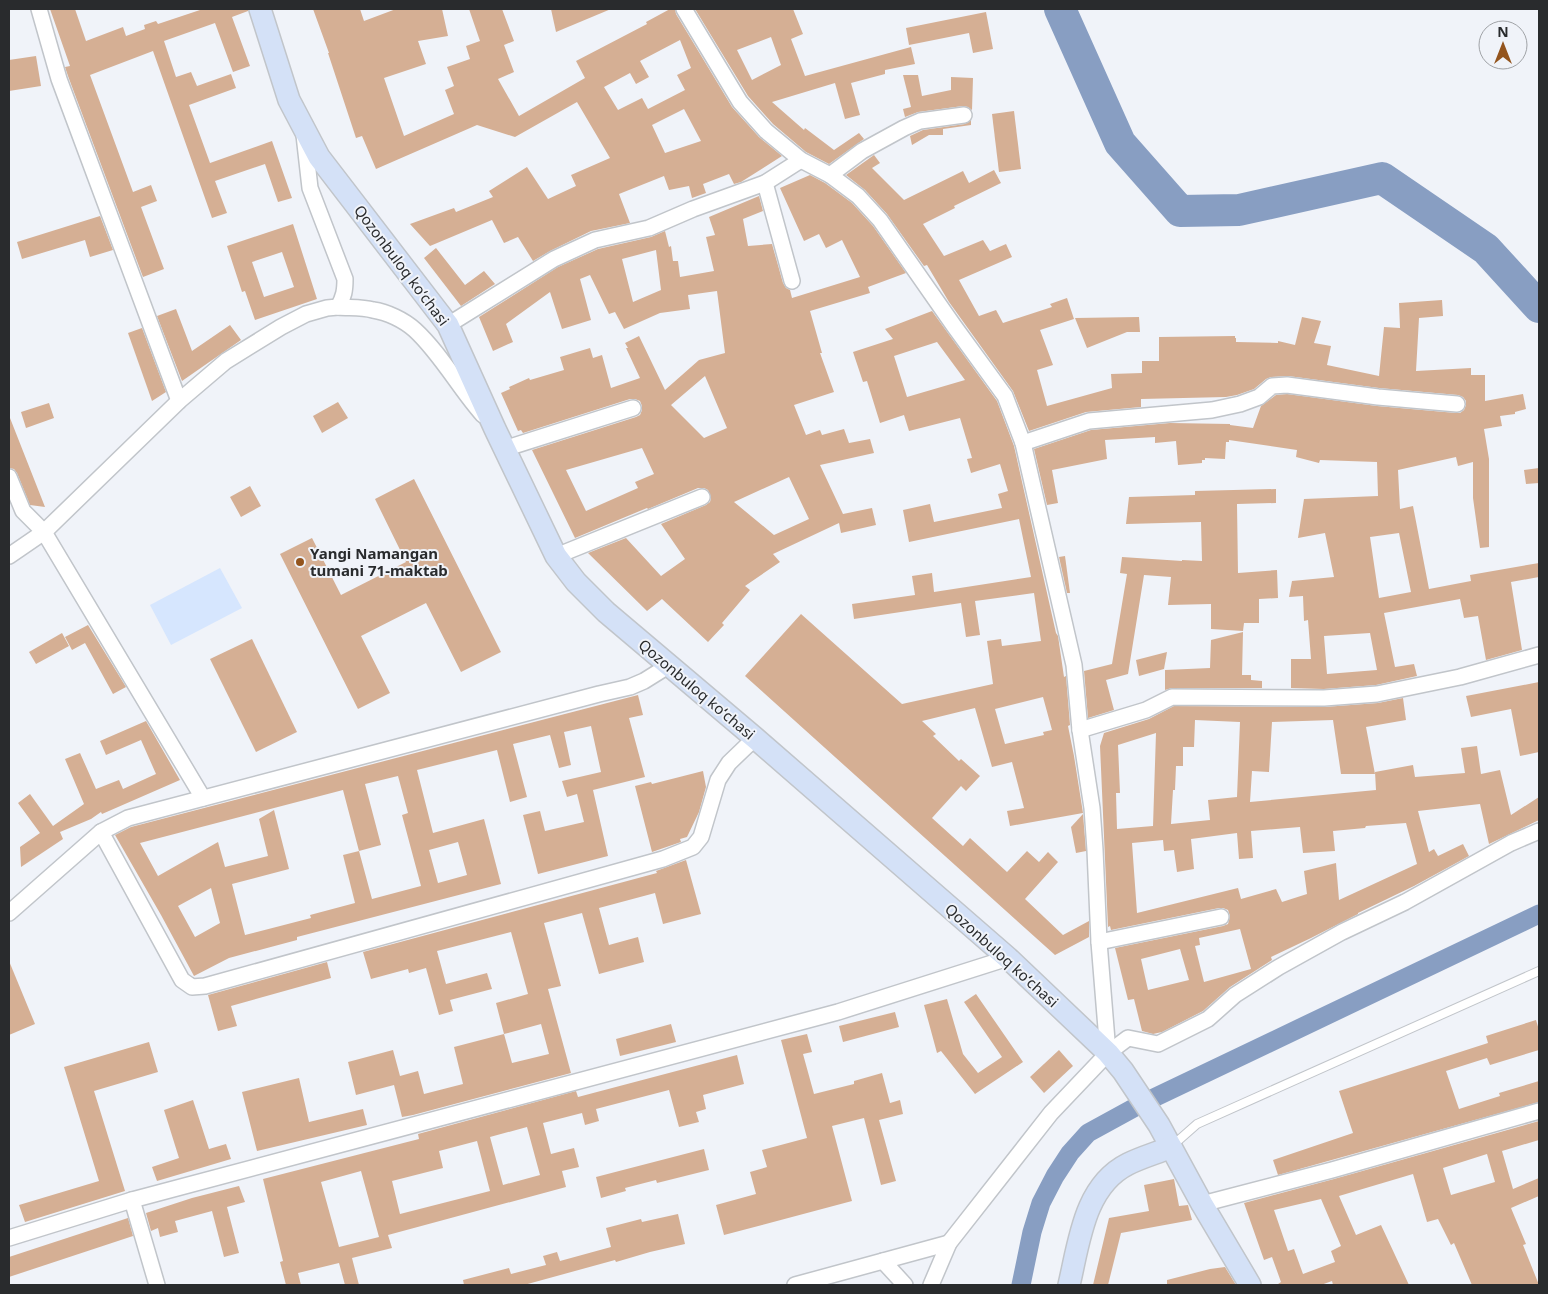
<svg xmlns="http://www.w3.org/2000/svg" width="1548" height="1294" font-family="'Noto Sans',sans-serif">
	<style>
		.green { fill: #d6e6fe }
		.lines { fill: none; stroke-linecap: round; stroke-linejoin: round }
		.canal { stroke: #889ec2; stroke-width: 19 }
		.river { stroke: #889ec2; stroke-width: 32 }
		.building { fill: #d5af94; fill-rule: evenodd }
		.service-casing { stroke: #c1c5ca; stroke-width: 10 }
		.minor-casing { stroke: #c1c5ca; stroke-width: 18 }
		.secondary-casing { stroke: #c1c5ca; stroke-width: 24 }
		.service { stroke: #fff; stroke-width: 8 }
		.minor { stroke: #fff; stroke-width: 15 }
		.secondary { stroke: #d4e1f7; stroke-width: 21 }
		.poi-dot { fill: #93541d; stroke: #f0f3f9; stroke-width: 2 }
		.labels { text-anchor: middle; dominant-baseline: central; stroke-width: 4; stroke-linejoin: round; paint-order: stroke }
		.street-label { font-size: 15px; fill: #292b2d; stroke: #f0f3f9 }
		.poi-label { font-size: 15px; font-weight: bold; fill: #292b2d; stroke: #f0f3f9; text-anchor: start }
	</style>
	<rect width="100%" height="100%" fill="#f0f3f9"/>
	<path class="green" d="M 220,568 L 242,608 L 171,645 L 150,605 Z"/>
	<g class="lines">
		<path class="canal" d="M 1021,1285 L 1032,1232 L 1041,1203 L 1055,1176 L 1070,1153 L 1088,1133 L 1141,1104 L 1539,914"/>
		<path class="river" d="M 1060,9 L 1120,143 L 1180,211 L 1239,210 L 1382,178 L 1486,249 L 1539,307"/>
	</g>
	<g class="building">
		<path d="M 50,9 L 75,9 L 86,41 L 123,27 L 126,36 L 145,29 L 144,25 L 156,21 L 158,24 L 203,9 L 248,9 L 248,11 L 232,17 L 250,66 L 233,72 L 215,23 L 164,41 L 176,77 L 191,72 L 197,86 L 231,74 L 236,88 L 189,105 L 210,163 L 272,141 L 292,198 L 278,202 L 265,164 L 215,181 L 227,213 L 212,218 L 153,51 L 90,75 L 133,192 L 151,185 L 157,201 L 141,207 L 164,269 L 143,277 L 68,76 L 65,67 L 70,66 Z"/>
		<path d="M 313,9 L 360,9 L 364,21 L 396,9 L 442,9 L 448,36 L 418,41 L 426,64 L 384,78 L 404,136 L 454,114 L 445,90 L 454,86 L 447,67 L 470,59 L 466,46 L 480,41 L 469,9 L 502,9 L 514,41 L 504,45 L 514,72 L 498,79 L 519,116 L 585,78 L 576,61 L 647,24 L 646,22 L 670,9 L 675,9 L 676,14 L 732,107 L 759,137 L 782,156 L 741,182 L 734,184 L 729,174 L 703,184 L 706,193 L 692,198 L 689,186 L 669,190 L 664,176 L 619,194 L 630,223 L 591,231 L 550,251 L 533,261 L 518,237 L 504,243 L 492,220 L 430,246 L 410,224 L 454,208 L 456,212 L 493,197 L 489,191 L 527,167 L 548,199 L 576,186 L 571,175 L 610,158 L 577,102 L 515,137 L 477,125 L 376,169 L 362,136 L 356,138 L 328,53 L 329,53 ZM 680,40 L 691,68 L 677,75 L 685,90 L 648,109 L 642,98 L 618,110 L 604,87 L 630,73 L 636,84 L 649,77 L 640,61 ZM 684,109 L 701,141 L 665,153 L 652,125 Z"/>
		<path d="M 551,9 L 611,9 L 556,32 Z"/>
		<path d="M 695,9 L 793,9 L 803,34 L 791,39 L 805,76 L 911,47 L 915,64 L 885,70 L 885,74 L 851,83 L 860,115 L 845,119 L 835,83 L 772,102 L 804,130 L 805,128 L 834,150 L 859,133 L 864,139 L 829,164 L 806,152 L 773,124 L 748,96 ZM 771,37 L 781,65 L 752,80 L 737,50 Z"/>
		<path d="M 986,12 L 993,49 L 973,53 L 969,33 L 909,45 L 906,28 Z"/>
		<path d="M 36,56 L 41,86 L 9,91 L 9,60 Z"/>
		<path d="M 903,75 L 918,75 L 922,96 L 951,90 L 951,77 L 973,78 L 972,110 L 968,107 L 963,106 L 918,112 L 905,117 L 903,109 L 911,107 Z"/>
		<path d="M 1014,111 L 1021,169 L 999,172 L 992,114 Z"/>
		<path d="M 971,120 L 971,125 L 943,129 L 943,135 L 929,135 L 912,145 L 910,136 L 923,130 L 965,124 Z"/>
		<path d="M 874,155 L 880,163 L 872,168 L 904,200 L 963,171 L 969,183 L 994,170 L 1001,183 L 954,206 L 955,208 L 923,224 L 944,256 L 983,240 L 990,251 L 1006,244 L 1012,257 L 959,280 L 979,316 L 996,310 L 1003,323 L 1052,307 L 1050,304 L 1067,298 L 1074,319 L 1040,330 L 1053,365 L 1037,370 L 1047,406 L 1112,388 L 1111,374 L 1142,373 L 1142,361 L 1159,361 L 1159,337 L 1235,336 L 1235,338 L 1236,338 L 1236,342 L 1278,343 L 1278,341 L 1295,345 L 1302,317 L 1321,321 L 1314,343 L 1331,346 L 1327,365 L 1379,376 L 1384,327 L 1400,328 L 1399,303 L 1442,300 L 1443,316 L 1419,318 L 1416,371 L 1471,368 L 1471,375 L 1485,375 L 1485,401 L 1523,394 L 1526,409 L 1515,412 L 1515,414 L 1500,416 L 1502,426 L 1484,429 L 1489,459 L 1489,547 L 1480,548 L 1473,498 L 1473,462 L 1458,466 L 1456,457 L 1398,470 L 1400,509 L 1413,506 L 1429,589 L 1471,581 L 1470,575 L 1539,563 L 1539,577 L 1511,582 L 1522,650 L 1486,660 L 1478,616 L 1464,618 L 1460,599 L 1384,613 L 1395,667 L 1414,664 L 1417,676 L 1376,685 L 1324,689 L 1291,688 L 1291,659 L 1311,659 L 1308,620 L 1304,621 L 1303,596 L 1289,597 L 1292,581 L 1334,577 L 1325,533 L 1298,538 L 1304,499 L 1378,496 L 1377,462 L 1320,460 L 1319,463 L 1296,457 L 1297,450 L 1229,440 L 1229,442 L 1226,442 L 1225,459 L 1205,458 L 1205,460 L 1202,460 L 1202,463 L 1178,465 L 1176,441 L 1155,443 L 1155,437 L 1105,440 L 1107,459 L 1052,470 L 1058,503 L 1047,505 L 1034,449 L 1091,430 L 1170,423 L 1230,424 L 1230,425 L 1253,428 L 1261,406 L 1276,395 L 1287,394 L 1377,406 L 1456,413 L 1460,413 L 1464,410 L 1466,405 L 1466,401 L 1463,397 L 1458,395 L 1379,388 L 1288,376 L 1271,377 L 1266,379 L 1254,389 L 1237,395 L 1226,397 L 1141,399 L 1141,407 L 1086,412 L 1029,431 L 1013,391 L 949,302 L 927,265 L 924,266 L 887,214 L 865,190 L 846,175 ZM 1399,533 L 1411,592 L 1379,598 L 1370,537 ZM 1370,633 L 1377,670 L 1327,674 L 1324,636 Z"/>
		<path d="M 810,175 L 825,183 L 852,203 L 873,226 L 906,273 L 868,287 L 870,293 L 810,311 L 822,353 L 820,353 L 834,392 L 794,405 L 806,435 L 820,430 L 822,435 L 844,429 L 849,443 L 870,439 L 874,453 L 820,465 L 843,514 L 872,508 L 876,525 L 841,533 L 839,523 L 773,554 L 780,562 L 745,586 L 750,590 L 722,623 L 724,625 L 708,642 L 662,599 L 647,611 L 588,553 L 626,538 L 661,576 L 685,559 L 661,524 L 706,505 L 710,502 L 711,498 L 708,490 L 704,488 L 698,488 L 648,509 L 647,508 L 575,538 L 532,450 L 636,417 L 640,415 L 642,410 L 642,406 L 640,401 L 635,399 L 630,399 L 523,433 L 521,430 L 518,431 L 501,393 L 510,389 L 509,387 L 529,378 L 530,380 L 564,370 L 560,357 L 590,348 L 593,358 L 602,355 L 611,388 L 640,378 L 626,348 L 628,348 L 625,343 L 639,336 L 665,390 L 699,360 L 725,353 L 717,291 L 688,295 L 690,309 L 660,313 L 624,329 L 615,312 L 609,314 L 590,275 L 580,279 L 591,320 L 562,329 L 550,292 L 506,324 L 513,342 L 493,351 L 479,317 L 558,267 L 598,249 L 651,237 L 665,231 L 669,247 L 671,246 L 673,261 L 678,261 L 680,277 L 714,271 L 706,237 L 715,235 L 709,217 L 759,196 L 763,211 L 743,219 L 748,246 L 772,244 L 783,283 L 786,288 L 790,290 L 792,298 L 860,277 L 842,240 L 826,248 L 819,234 L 804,241 L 780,188 ZM 656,250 L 661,290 L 633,302 L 622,259 ZM 705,376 L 727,428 L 704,438 L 671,405 ZM 642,448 L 654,474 L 635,482 L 638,488 L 586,511 L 566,470 ZM 789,477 L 809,519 L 774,535 L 734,502 Z"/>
		<path d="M 100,216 L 113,250 L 90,257 L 85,240 L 22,259 L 17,242 Z"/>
		<path d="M 293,224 L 317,299 L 255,320 L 245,291 L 242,292 L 227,246 ZM 282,252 L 294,287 L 264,297 L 252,262 Z"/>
		<path d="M 436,248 L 465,285 L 484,271 L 495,284 L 461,306 L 424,258 Z"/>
		<path d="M 176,309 L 192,351 L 230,325 L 241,340 L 182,381 L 157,316 Z"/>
		<path d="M 932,311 L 997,401 L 1014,446 L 1056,633 L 1058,636 L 1064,677 L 1066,676 L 1070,725 L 1068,726 L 1074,756 L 1083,813 L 1010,826 L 1007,811 L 1024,808 L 1012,762 L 992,767 L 975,708 L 922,721 L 936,734 L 933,736 L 959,761 L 961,759 L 980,776 L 966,791 L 961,786 L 932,818 L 963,846 L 970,838 L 1007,872 L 1027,851 L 1039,862 L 1048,852 L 1058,862 L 1025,899 L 1063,935 L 1089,921 L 1089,937 L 1055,955 L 745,676 L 801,614 L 902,704 L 993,684 L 987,641 L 1001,639 L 1002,646 L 1041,641 L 1034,593 L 975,601 L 980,635 L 966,637 L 961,603 L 854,619 L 852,604 L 915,595 L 912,576 L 932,573 L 934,592 L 1031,577 L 1019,519 L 909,542 L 903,510 L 930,504 L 934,522 L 1002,508 L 998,494 L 1008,491 L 1000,464 L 971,473 L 967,459 L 972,458 L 960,418 L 909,431 L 904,415 L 880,423 L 867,381 L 863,382 L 853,352 L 893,339 L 885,329 ZM 937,342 L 965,380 L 907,397 L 894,356 ZM 1043,697 L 1052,730 L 1043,732 L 1044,735 L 1005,744 L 995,709 Z"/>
		<path d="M 1139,317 L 1140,332 L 1127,332 L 1087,348 L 1075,318 Z"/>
		<path d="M 142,328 L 166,392 L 152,401 L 128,333 Z"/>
		<path d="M 338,402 L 348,418 L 322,433 L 313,416 Z"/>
		<path d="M 49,403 L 54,418 L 26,428 L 21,412 Z"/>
		<path d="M 9,418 L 10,418 L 45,507 L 30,505 L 17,473 L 14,469 L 9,468 Z"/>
		<path d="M 1539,468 L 1539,483 L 1526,484 L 1524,470 Z"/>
		<path d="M 414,479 L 501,652 L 461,672 L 426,603 L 361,636 L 390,693 L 358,709 L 280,554 L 312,538 L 341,595 L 406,562 L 375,499 Z"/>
		<path d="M 250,486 L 261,506 L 241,517 L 230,497 Z"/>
		<path d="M 1276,489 L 1276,503 L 1237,504 L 1238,573 L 1277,570 L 1278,598 L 1259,599 L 1259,623 L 1244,623 L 1243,631 L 1211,629 L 1211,604 L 1168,605 L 1171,577 L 1144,575 L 1128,674 L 1106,680 L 1114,710 L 1088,718 L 1084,671 L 1112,664 L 1127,574 L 1120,573 L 1122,557 L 1182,561 L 1182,560 L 1202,561 L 1201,522 L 1126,524 L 1129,497 L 1195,495 L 1195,491 Z"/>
		<path d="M 1065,556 L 1070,593 L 1067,593 L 1059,557 Z"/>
		<path d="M 88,625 L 126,687 L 113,694 L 85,643 L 72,650 L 65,637 Z"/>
		<path d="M 1243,632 L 1242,675 L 1251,675 L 1251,680 L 1262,681 L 1262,688 L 1172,688 L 1165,690 L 1165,670 L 1210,668 L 1211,640 Z"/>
		<path d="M 62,633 L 69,646 L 36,664 L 29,652 Z"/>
		<path d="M 252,639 L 297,732 L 256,752 L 210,659 Z"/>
		<path d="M 1167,652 L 1164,669 L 1139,676 L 1136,660 Z"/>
		<path d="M 1539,682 L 1539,752 L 1520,756 L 1511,709 L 1471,717 L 1466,696 Z"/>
		<path d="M 638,695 L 643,715 L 629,718 L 645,777 L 593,790 L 608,856 L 538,874 L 523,815 L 540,811 L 545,831 L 584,822 L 577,794 L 567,797 L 562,781 L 601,772 L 591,726 L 564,732 L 571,765 L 559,768 L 550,735 L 513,744 L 527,797 L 510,802 L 497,750 L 417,770 L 433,833 L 484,819 L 501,884 L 297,937 L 297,940 L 229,958 L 194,976 L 161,915 L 115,835 L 131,827 ZM 398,776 L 408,813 L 402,815 L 421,886 L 372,899 L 359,851 L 381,845 L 365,784 ZM 343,790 L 359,851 L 343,855 L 355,903 L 310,915 L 311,918 L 245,935 L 232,884 L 289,869 L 274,810 L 259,819 L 268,856 L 225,867 L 218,842 L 158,876 L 140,843 ZM 458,842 L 467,875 L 438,883 L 429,850 ZM 211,888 L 220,923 L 195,937 L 178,906 Z"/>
		<path d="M 1403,698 L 1406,720 L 1366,727 L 1375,774 L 1341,774 L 1333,720 L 1272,722 L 1269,772 L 1252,771 L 1250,802 L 1376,790 L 1375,772 L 1413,765 L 1415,777 L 1465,773 L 1461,748 L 1477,746 L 1481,774 L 1500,770 L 1511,815 L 1539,797 L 1539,820 L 1489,844 L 1480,804 L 1418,811 L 1429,852 L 1434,849 L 1438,856 L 1463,844 L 1469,856 L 1414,886 L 1358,913 L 1358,914 L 1311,938 L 1271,957 L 1272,960 L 1230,987 L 1203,1011 L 1162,1032 L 1153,1034 L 1142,1031 L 1134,999 L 1128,1000 L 1115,948 L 1223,926 L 1228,924 L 1230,916 L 1228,910 L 1223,908 L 1219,908 L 1111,930 L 1110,926 L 1108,927 L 1100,746 L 1104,733 L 1149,719 L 1174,706 L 1324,707 L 1378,703 ZM 1195,720 L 1240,722 L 1237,797 L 1208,800 L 1210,820 L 1171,824 L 1173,790 L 1175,790 L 1176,766 L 1183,766 L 1183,747 L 1194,747 ZM 1156,733 L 1153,826 L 1117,829 L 1116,793 L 1120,793 L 1118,745 ZM 1406,823 L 1417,864 L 1339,900 L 1336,863 L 1304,871 L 1307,894 L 1282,902 L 1276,889 L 1241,899 L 1238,888 L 1137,913 L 1132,843 L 1163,840 L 1164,851 L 1174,850 L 1177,872 L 1194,869 L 1191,839 L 1237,833 L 1239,859 L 1253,858 L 1251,831 L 1300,827 L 1303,853 L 1335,851 L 1333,831 L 1365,828 L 1366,826 ZM 1240,929 L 1251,969 L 1204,982 L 1195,946 L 1200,945 L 1199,938 ZM 1180,949 L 1189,980 L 1148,990 L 1141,959 Z"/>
		<path d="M 146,721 L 180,780 L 102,814 L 101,812 L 91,819 L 60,832 L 63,839 L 21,867 L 20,847 L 40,833 L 18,803 L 30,794 L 53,826 L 84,804 L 65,759 L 80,753 L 96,789 L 119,780 L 123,789 L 156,774 L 141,740 L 106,755 L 100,741 Z"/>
		<path d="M 703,771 L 706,787 L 699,812 L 687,837 L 680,839 L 681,842 L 652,852 L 635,786 L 651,782 L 652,784 Z"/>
		<path d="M 1083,814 L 1086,851 L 1076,853 L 1071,827 Z"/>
		<path d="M 686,860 L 701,914 L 663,924 L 655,893 L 599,908 L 609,945 L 638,937 L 644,962 L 599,974 L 582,913 L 544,923 L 561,986 L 548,989 L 571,1073 L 413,1115 L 402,1117 L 394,1085 L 356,1095 L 348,1062 L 393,1050 L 400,1076 L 418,1071 L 424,1094 L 463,1084 L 454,1047 L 504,1034 L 512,1063 L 549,1054 L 541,1024 L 504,1034 L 496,1003 L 528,994 L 511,932 L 437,951 L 446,984 L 487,973 L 492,989 L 450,1000 L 453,1011 L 439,1015 L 426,968 L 409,973 L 408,969 L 371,979 L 363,952 L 657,873 L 656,871 Z"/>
		<path d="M 9,961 L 35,1024 L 9,1035 Z"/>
		<path d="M 327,962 L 331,978 L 231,1006 L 237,1026 L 218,1031 L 208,995 Z"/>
		<path d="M 976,994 L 1023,1062 L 975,1094 L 941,1051 L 937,1053 L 924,1005 L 947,999 L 963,1054 L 978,1073 L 1002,1057 L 964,1002 Z"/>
		<path d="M 895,1012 L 899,1027 L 843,1042 L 839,1026 Z"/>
		<path d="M 1536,1020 L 1539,1030 L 1539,1050 L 1490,1065 L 1487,1058 L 1446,1071 L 1459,1109 L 1500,1096 L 1499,1093 L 1539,1081 L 1539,1102 L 1278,1175 L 1273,1160 L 1353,1133 L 1339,1091 L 1488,1043 L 1486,1036 Z"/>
		<path d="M 671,1024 L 676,1042 L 620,1056 L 616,1039 Z"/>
		<path d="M 807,1034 L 812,1052 L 803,1054 L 814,1094 L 854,1084 L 854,1081 L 882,1073 L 890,1103 L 900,1100 L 903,1114 L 879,1120 L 896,1181 L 881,1185 L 864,1118 L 832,1126 L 852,1201 L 724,1235 L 716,1205 L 756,1194 L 750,1172 L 767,1167 L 762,1150 L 807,1138 L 781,1040 Z"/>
		<path d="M 149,1042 L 158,1072 L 94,1091 L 125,1191 L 25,1222 L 19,1205 L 99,1181 L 64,1067 Z"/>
		<path d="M 1059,1050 L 1073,1066 L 1044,1093 L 1030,1077 Z"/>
		<path d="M 737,1055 L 744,1084 L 703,1095 L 706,1109 L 696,1112 L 699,1122 L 679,1127 L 669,1090 L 596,1109 L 599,1121 L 585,1125 L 582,1113 L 543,1123 L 551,1154 L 574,1148 L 579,1167 L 562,1171 L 566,1187 L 388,1235 L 392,1248 L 352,1258 L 359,1285 L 345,1285 L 339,1263 L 298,1273 L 301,1285 L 286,1285 L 280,1262 L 283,1261 L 263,1179 L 419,1139 L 418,1134 L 576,1091 L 578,1097 ZM 527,1127 L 540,1175 L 503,1185 L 490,1137 ZM 477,1141 L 490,1191 L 400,1214 L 392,1181 L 443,1168 L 439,1151 ZM 361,1171 L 379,1237 L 339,1247 L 321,1182 Z"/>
		<path d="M 299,1078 L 309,1122 L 363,1109 L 367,1125 L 257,1151 L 242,1092 Z"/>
		<path d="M 193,1100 L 209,1149 L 226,1144 L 231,1159 L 157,1181 L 152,1167 L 179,1158 L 164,1110 Z"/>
		<path d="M 1539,1121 L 1539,1140 L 1502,1151 L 1513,1189 L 1539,1178 L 1539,1196 L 1511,1208 L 1526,1244 L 1523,1245 L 1539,1285 L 1472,1285 L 1454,1243 L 1451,1245 L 1438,1219 L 1427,1222 L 1413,1174 L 1339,1196 L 1356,1235 L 1381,1225 L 1409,1285 L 1333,1285 L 1332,1281 L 1321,1285 L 1278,1285 L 1278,1284 L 1281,1282 L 1272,1257 L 1264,1260 L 1244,1203 L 1334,1179 ZM 1487,1154 L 1495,1182 L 1451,1195 L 1443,1168 ZM 1321,1199 L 1341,1246 L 1331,1251 L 1335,1262 L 1303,1274 L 1294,1249 L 1288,1251 L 1274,1210 Z"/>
		<path d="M 704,1149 L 709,1170 L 657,1183 L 656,1180 L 625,1188 L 626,1191 L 601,1198 L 596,1177 Z"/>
		<path d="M 1174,1179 L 1179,1206 L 1188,1205 L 1192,1220 L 1121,1233 L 1108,1285 L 1093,1285 L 1109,1218 L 1149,1211 L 1144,1185 Z"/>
		<path d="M 239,1186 L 245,1202 L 227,1207 L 239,1253 L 224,1257 L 212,1211 L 175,1221 L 178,1232 L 160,1237 L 158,1228 L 151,1231 L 146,1213 L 192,1198 Z"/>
		<path d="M 678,1214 L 685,1244 L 650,1252 L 616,1262 L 615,1260 L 524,1285 L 464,1285 L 463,1280 L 509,1268 L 511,1274 L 546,1265 L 543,1256 L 557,1252 L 560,1261 L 611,1247 L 606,1228 L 641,1219 L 642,1222 Z"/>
		<path d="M 128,1218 L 133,1236 L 9,1277 L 9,1257 Z"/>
		<path d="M 1225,1267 L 1236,1285 L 1167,1285 L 1167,1280 L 1210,1269 Z"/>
	</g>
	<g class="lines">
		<g class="service-casing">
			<path id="service" d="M 1172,1146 L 1197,1124 L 1539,971"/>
		</g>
		<g class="minor-casing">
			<g id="minor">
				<path d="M 39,9 L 59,79 L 179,401"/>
				<path d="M 684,9 L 740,102 L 766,131 L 801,160 L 830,175 L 858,196 L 880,220 L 954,326 L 1005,396 L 1023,443 L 1074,665 L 1080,730 L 1092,808 L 1095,850 L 1099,942 L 1108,1053"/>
				<path d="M 830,175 L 862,151 L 904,128 L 920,121 L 964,115"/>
				<path d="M 765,183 L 792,281"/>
				<path d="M 338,307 C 349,308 362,307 373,310 C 387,312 404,320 415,330 C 441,354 459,388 483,415"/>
				<path d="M 448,325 L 554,259 L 595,240 L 649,228 L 693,209 L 765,183 L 801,160"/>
				<path d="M 1023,443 L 1089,421 L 1212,410 L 1240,404 L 1259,397 L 1272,386 L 1287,385 L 1378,397 L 1457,404"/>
				<path d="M 504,449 L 633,408"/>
				<path d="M 9,477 L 23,511 L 44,532 L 203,798"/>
				<path d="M 9,556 L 44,532 L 179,401 L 226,361 L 281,327 L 306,314 L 327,308 L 338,307 C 344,297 345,290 345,279 L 310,188 L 304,135"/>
				<path d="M 556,556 L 702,497"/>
				<path d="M 1080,730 L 1146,710 L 1172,697 L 1324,698 L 1377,694 L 1460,677 L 1539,655"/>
				<path d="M 101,832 L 182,980 L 192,987 L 205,986 L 663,859 L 693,847 L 701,837 L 718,780 L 729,763 L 755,738"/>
				<path d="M 9,913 L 101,832 L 128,818 L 599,694 L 630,687 L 644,681 L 668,666"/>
				<path d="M 1099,942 L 1221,917"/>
				<path d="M 132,1200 L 157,1285"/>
				<path d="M 1202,1204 L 1332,1170 L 1539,1111"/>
				<path d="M 9,1238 L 132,1200 L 838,1012 L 1008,958"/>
				<path d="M 883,1261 L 905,1285"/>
				<path d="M 795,1285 L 949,1243"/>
				<path d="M 931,1285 L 949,1243 L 1051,1113 L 1108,1053 L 1128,1038 L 1158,1044 L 1208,1019 L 1235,995 L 1279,967 L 1342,932 L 1405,902 L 1511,843 L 1539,831"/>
			</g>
		</g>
		<g class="secondary-casing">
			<g id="secondary">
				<path d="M 260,9 L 289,100 L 319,157 L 448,325 L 495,429 L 556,556 L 576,582 L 606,612 L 755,738 L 1008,958 L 1108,1053 L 1123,1071 L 1159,1125 L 1202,1204 L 1250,1285"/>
				<path d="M 1069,1285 C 1079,1243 1084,1186 1128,1164 C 1142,1157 1157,1153 1171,1147"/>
			</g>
		</g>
		<use href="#service" class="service"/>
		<use href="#minor" class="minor"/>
		<use href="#secondary" class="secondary"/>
	</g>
	<circle class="poi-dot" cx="300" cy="562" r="5"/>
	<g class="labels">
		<g class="street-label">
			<text transform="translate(402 265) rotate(53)">Qozonbuloq koʻchasi</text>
			<text transform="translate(697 689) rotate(40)">Qozonbuloq koʻchasi</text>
			<text transform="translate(1002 955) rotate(42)">Qozonbuloq koʻchasi</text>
		</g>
		<g class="poi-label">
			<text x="310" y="553">Yangi Namangan<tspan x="310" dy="17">tumani 71-maktab</tspan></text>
		</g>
	</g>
	<rect width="1548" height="1294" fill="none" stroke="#292b2d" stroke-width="20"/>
	<g transform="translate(1503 45)"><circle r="24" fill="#f0f3f9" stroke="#a0a3a7"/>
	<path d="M0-4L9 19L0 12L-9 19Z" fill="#93541d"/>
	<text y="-8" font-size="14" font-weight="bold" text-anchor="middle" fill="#292b2d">N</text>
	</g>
</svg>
